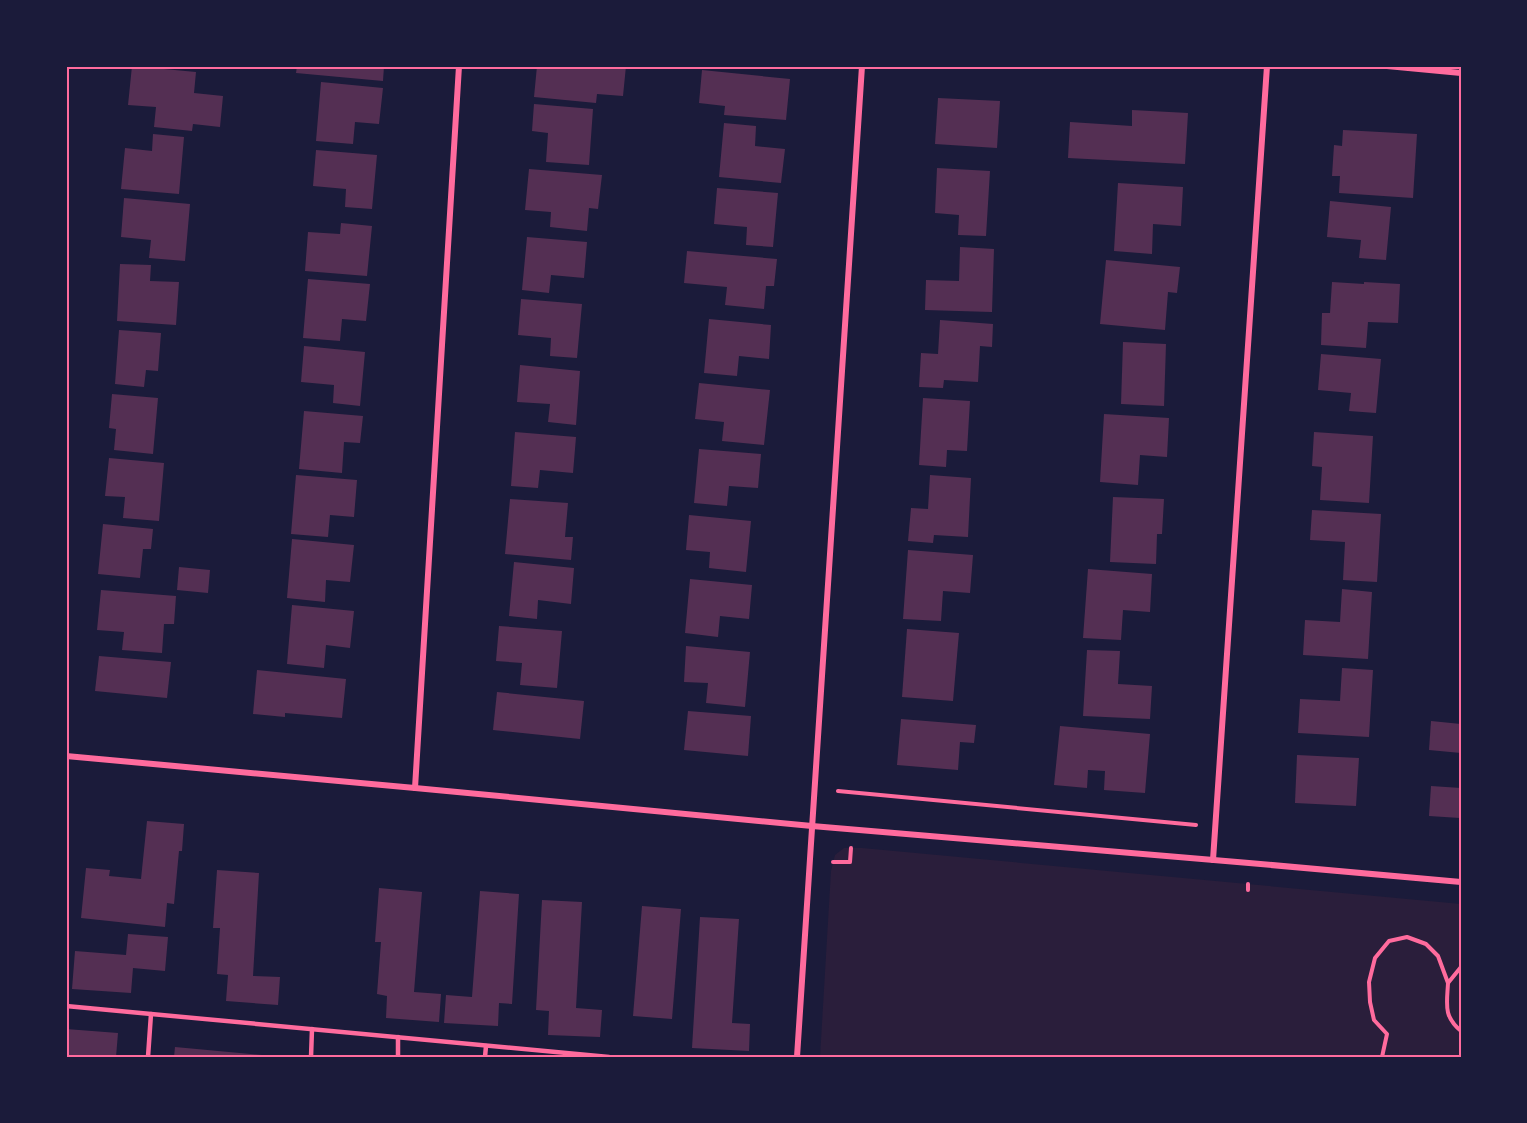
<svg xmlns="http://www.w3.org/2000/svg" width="1527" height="1123" font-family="'PT Sans',sans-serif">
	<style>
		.green { fill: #2a1e3b }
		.building { fill: #542f53 }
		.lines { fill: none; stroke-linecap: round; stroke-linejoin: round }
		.path { stroke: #ff6b9d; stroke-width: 4 }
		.service { stroke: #ff6b9d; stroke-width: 4.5 }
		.minor { stroke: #ff6b9d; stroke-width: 6 }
		.neatline { fill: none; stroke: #ff6b9d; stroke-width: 2 }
	</style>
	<rect width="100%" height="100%" fill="#1b1b3a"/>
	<path class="green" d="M 844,848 L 862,848 L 1461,904 L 1461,1057 L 820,1057 L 831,871 L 835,855 Z"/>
	<g class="building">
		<path d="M 132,66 L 196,72 L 194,93 L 223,96 L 220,127 L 193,124 L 192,131 L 154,127 L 156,107 L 128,105 Z"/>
		<path d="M 297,66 L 384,66 L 383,81 L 296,73 Z"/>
		<path d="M 537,66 L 626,66 L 623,96 L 597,94 L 596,103 L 534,97 Z"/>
		<path d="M 702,70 L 790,79 L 786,120 L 724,115 L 725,106 L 699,103 Z"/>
		<path d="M 321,82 L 383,88 L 379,124 L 355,122 L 353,144 L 316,141 Z"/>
		<path d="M 938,98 L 1000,101 L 997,148 L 935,144 Z"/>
		<path d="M 534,104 L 593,109 L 589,165 L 546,162 L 548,133 L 532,131 Z"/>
		<path d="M 1132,110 L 1188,113 L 1185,164 L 1068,158 L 1070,122 L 1132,126 Z"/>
		<path d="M 724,123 L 756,126 L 755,146 L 785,149 L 781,183 L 719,177 Z"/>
		<path d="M 1343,130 L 1417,134 L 1413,198 L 1339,193 L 1340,176 L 1332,176 L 1334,145 L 1342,146 Z"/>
		<path d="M 153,134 L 184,137 L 179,194 L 121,189 L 125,148 L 152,151 Z"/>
		<path d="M 316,150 L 377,155 L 372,209 L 345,207 L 346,189 L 313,186 Z"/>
		<path d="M 937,168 L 990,171 L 986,236 L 958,235 L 959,215 L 935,213 Z"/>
		<path d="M 529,169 L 602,175 L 598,209 L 589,208 L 587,231 L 550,227 L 551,212 L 525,210 Z"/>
		<path d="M 1118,183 L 1183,187 L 1181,226 L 1153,224 L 1152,254 L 1114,251 Z"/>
		<path d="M 717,188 L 778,193 L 773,247 L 746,245 L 747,227 L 714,224 Z"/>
		<path d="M 124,198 L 190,204 L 185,261 L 149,258 L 151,240 L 121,237 Z"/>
		<path d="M 1330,201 L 1391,207 L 1386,260 L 1359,258 L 1361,240 L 1327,237 Z"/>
		<path d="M 341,223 L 372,226 L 367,276 L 305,271 L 308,232 L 340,234 Z"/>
		<path d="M 527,237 L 587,242 L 584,278 L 551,275 L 549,293 L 522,290 Z"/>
		<path d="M 960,247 L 994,249 L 992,312 L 925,310 L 926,280 L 959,281 Z"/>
		<path d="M 687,251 L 777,259 L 774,286 L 766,286 L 764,309 L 725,305 L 727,287 L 684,283 Z"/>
		<path d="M 1106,260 L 1180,267 L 1177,293 L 1168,292 L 1165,330 L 1100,324 Z"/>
		<path d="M 120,264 L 151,265 L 150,281 L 179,282 L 176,325 L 117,321 Z"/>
		<path d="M 308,279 L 370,284 L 366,321 L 342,319 L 340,341 L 303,338 Z"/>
		<path d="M 1332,282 L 1364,284 L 1364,282 L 1400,284 L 1398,323 L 1368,322 L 1366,348 L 1321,345 L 1322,313 L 1330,313 Z"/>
		<path d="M 521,299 L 582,304 L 577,358 L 550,356 L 551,338 L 518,335 Z"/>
		<path d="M 709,319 L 771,325 L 769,359 L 739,356 L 737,376 L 704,373 Z"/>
		<path d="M 940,320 L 993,324 L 992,347 L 980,346 L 978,382 L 944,380 L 943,388 L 919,387 L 921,353 L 938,354 Z"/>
		<path d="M 119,330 L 161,333 L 158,371 L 146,370 L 144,387 L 115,384 Z"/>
		<path d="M 1123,342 L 1166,344 L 1164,406 L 1121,404 Z"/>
		<path d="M 304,346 L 365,352 L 360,406 L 333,403 L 334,385 L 301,382 Z"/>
		<path d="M 1321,354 L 1381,359 L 1376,413 L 1349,411 L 1351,393 L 1318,390 Z"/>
		<path d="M 520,365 L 580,371 L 576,425 L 548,422 L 550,404 L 517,402 Z"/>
		<path d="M 699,383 L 770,390 L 764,445 L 722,441 L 724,422 L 695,419 Z"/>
		<path d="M 112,394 L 158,398 L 153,454 L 114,450 L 116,429 L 109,428 Z"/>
		<path d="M 923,398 L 970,401 L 967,451 L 947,450 L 946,467 L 919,465 Z"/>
		<path d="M 304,411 L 363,416 L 360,443 L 344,442 L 342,473 L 299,469 Z"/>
		<path d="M 1104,414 L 1169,418 L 1167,457 L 1140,455 L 1138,485 L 1100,482 Z"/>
		<path d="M 515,432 L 576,437 L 573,473 L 540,470 L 538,488 L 511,486 Z"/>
		<path d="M 1314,432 L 1373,436 L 1369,503 L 1320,500 L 1322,467 L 1312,466 Z"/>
		<path d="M 699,449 L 761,454 L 758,488 L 729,486 L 727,506 L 694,503 Z"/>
		<path d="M 109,458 L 164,463 L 159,521 L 123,518 L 125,497 L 105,496 Z"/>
		<path d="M 296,475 L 357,480 L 354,517 L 330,515 L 328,537 L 291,534 Z"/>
		<path d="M 930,475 L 971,478 L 968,537 L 934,535 L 933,543 L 908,541 L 911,508 L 928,509 Z"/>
		<path d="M 1113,497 L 1164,499 L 1162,534 L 1157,534 L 1156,564 L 1110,562 Z"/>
		<path d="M 510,499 L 568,503 L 565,537 L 573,537 L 571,560 L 505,554 Z"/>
		<path d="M 1312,510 L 1381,514 L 1377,582 L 1343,580 L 1345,542 L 1310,540 Z"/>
		<path d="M 689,515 L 751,521 L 746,572 L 709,568 L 710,552 L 686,550 Z"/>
		<path d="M 103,524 L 153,529 L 151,549 L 143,549 L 140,578 L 98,574 Z"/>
		<path d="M 292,539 L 354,545 L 350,582 L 326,580 L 325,602 L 287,598 Z"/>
		<path d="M 908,550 L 973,555 L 970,593 L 943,591 L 941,621 L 903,619 Z"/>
		<path d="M 514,562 L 574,568 L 571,604 L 538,600 L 537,619 L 509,616 Z"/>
		<path d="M 179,567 L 210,570 L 208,593 L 177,590 Z"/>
		<path d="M 1088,569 L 1152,574 L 1150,612 L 1123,610 L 1121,640 L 1083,638 Z"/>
		<path d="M 690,579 L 752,585 L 749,619 L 720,616 L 718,637 L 685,633 Z"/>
		<path d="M 1342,589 L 1372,592 L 1368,659 L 1303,655 L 1305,620 L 1340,622 Z"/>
		<path d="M 101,590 L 176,596 L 174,624 L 164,624 L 162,653 L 122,650 L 124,632 L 97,630 Z"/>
		<path d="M 292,605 L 354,611 L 350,648 L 326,645 L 324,668 L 287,664 Z"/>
		<path d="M 499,626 L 562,631 L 557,688 L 520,685 L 522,663 L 496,661 Z"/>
		<path d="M 907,629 L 959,633 L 953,701 L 902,697 Z"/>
		<path d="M 686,646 L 750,652 L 745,707 L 706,703 L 708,683 L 684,682 Z"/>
		<path d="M 1087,650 L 1120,651 L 1118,684 L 1152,686 L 1150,719 L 1083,716 Z"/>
		<path d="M 99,656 L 171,662 L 167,698 L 95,691 Z"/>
		<path d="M 1342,668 L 1373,670 L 1369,737 L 1298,733 L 1300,699 L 1340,701 Z"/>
		<path d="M 257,670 L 346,679 L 342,718 L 285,713 L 285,717 L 253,714 Z"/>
		<path d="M 497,692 L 584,701 L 580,739 L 493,730 Z"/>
		<path d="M 688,711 L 751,716 L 748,756 L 684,750 Z"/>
		<path d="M 901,719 L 976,725 L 974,743 L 960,742 L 958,770 L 897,765 Z"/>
		<path d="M 1431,721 L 1461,724 L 1461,753 L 1429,750 Z"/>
		<path d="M 1060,726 L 1150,734 L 1145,793 L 1104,790 L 1105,771 L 1088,770 L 1087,788 L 1054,785 Z"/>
		<path d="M 1297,755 L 1359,758 L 1356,806 L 1295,803 Z"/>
		<path d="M 1431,786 L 1461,788 L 1460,818 L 1429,816 Z"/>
		<path d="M 147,821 L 184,824 L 182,851 L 179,851 L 174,904 L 167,903 L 165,927 L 81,918 L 86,868 L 110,870 L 109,876 L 141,879 Z"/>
		<path d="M 217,870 L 259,873 L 253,976 L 280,977 L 278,1005 L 226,1001 L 228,975 L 217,974 L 220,928 L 213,928 Z"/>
		<path d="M 379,888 L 422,892 L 414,992 L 441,994 L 439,1022 L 386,1018 L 387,996 L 377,994 L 381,942 L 375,942 Z"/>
		<path d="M 480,891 L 519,894 L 512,1004 L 499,1003 L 498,1026 L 444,1023 L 446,995 L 472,997 Z"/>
		<path d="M 542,900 L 582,902 L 576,1008 L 602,1010 L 600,1037 L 548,1035 L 549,1011 L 536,1010 Z"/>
		<path d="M 642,906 L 681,909 L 672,1019 L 633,1016 Z"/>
		<path d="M 700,917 L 739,919 L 732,1023 L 750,1024 L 749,1051 L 692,1048 Z"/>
		<path d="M 128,934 L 168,937 L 165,971 L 133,968 L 131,993 L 72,989 L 75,951 L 126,955 Z"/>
		<path d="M 66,1029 L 118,1033 L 116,1057 L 66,1057 Z"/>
		<path d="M 175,1047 L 262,1055 L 262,1057 L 174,1057 Z"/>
	</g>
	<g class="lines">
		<g class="path">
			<path d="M 838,791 L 1196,825"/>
			<path d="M 833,862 L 850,862 L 851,848"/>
			<path d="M 1248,890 L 1248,884"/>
			<path d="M 1448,983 C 1447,1004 1443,1016 1461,1031"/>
			<path d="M 1382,1057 L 1387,1034 L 1374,1020 L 1370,1002 L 1369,982 L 1375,958 L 1389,941 L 1407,937 L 1426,944 L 1438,956 L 1448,983 L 1461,967"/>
		</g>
		<g class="service">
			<path d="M 66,1006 L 609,1057"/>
			<path d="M 148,1057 L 151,1014"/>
			<path d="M 311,1057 L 312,1029"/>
			<path d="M 398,1057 L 398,1037"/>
			<path d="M 485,1057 L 486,1046"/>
		</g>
		<g class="minor">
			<path d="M 1387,66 L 1461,73"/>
			<path d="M 66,756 L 415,788 L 812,826 L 1249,863 L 1461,882"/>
			<path d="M 415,788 L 459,66"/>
			<path d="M 1213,860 L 1267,66"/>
			<path d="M 797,1057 L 862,66"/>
		</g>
	</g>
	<rect width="1527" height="1123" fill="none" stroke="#1b1b3a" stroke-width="135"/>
	<rect x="68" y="68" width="1392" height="988" class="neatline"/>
</svg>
